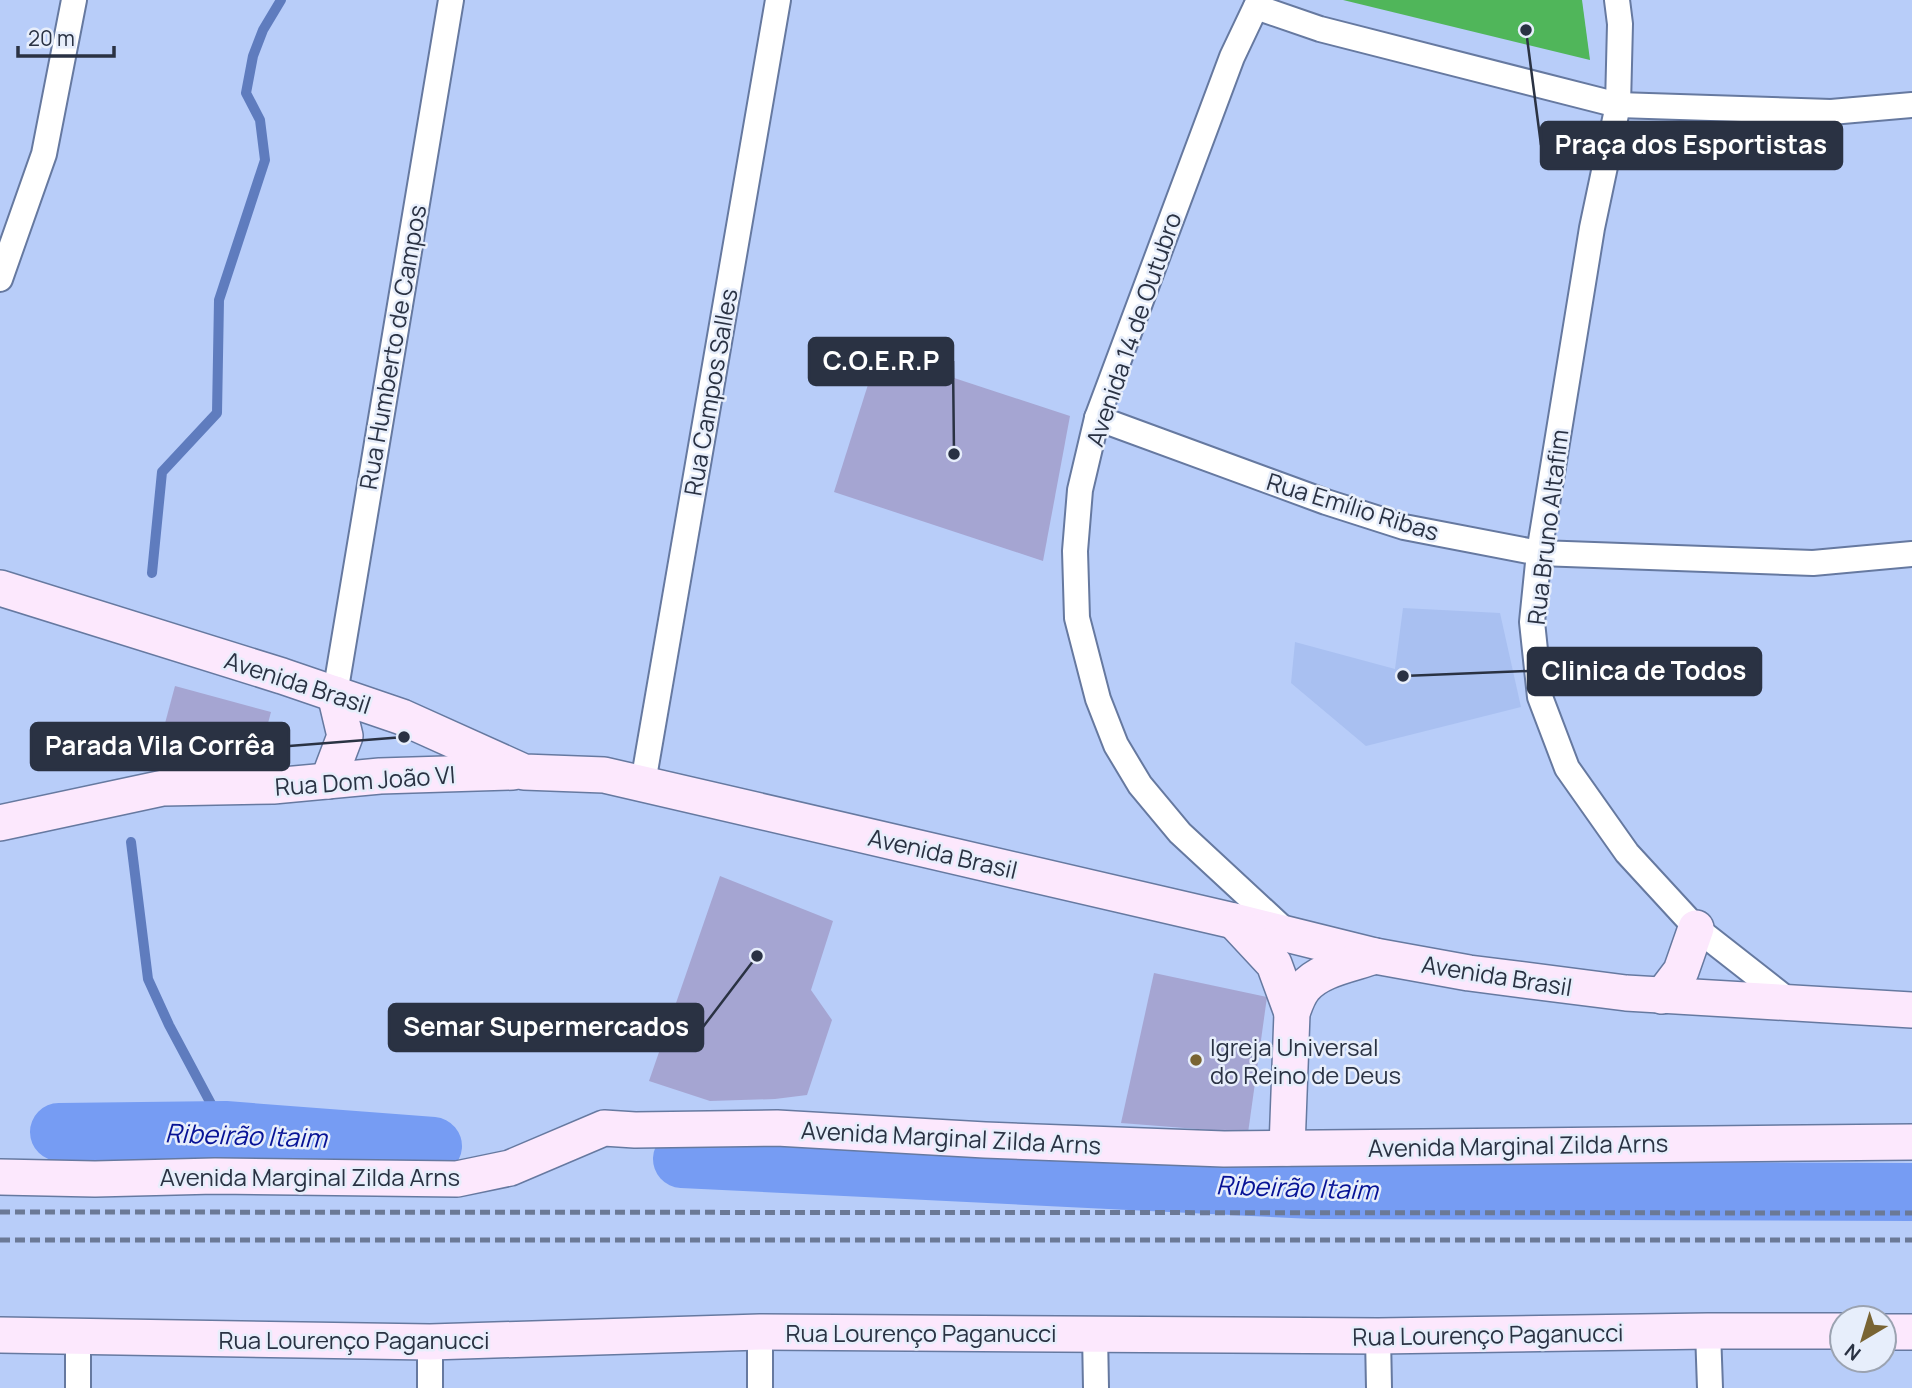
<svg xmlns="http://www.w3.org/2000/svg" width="1912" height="1388" font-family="Manrope,sans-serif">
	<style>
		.built { fill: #a9c0f1 }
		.green { fill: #50b65a }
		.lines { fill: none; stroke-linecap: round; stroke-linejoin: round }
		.stream { stroke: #5f7cbe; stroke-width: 10 }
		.river { stroke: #769cf3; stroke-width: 58 }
		.building { fill: #a5a5d2 }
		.street-casing { stroke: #6679a0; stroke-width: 28 }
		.secondary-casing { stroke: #6679a0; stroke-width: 38 }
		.street { stroke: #fff; stroke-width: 24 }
		.secondary { stroke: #fce8fd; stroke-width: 35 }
		.rail { stroke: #6b7996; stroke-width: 5; stroke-dasharray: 10 5; stroke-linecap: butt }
		.poi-dot { fill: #796433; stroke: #e7eefb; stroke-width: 2.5 }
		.labels { text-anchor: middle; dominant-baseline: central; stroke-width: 5; stroke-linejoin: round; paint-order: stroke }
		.street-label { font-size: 24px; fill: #2a3243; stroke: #e7eefb }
		.poi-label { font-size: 24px; fill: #2a3243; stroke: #e7eefb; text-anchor: start }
		.water-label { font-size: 26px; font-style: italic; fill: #071396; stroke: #e7eefb }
		.leader { fill: none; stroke: #2a3243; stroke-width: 2.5 }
		.callout-dot { fill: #2a3243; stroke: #e7eefb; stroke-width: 2.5 }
		.callout { fill: #2a3243; stroke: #2a3243; stroke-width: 2.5 }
		.callout-label { font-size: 26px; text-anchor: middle; font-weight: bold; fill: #fff }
	</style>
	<rect width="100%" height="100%" fill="#b8cdf9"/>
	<path class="built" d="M 1403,608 L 1500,613 L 1521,707 L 1366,746 L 1291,683 L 1295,642 L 1395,669 Z"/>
	<path class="green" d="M 1343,0 L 1582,0 L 1590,60 Z"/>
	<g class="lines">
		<g class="stream">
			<path d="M 152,573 L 162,472 L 217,413 L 219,300 L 265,160 L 260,120 L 246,93 L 253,56 L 263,30 L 281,0"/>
			<path d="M 131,842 L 148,979 L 169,1025 L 225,1130"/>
		</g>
		<g class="river">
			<path d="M 59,1132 L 225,1130 L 433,1146"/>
			<path d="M 682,1159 L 1314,1190 L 1912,1192"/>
		</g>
	</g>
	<g class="building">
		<path d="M 878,353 L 1070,416 L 1043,561 L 834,492 Z"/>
		<path d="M 175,686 L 271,712 L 260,753 L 164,727 Z"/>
		<path d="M 720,876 L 833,921 L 811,990 L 832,1020 L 807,1095 L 775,1099 L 710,1101 L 649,1081 Z"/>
		<path d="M 1154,973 L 1267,997 L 1248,1133 L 1121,1123 Z"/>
	</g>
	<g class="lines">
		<g class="street-casing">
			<g id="street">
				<path d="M 1259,0 L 1232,57 L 1097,418 L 1080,490 L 1075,551 L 1077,618 L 1098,699 L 1116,745 L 1140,785 L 1180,833 L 1289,934"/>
				<path d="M 1617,0 L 1620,24 L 1618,105 L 1592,228 L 1539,553 L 1532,622 L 1540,697 L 1567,768 L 1627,853 L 1696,928 L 1793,1004"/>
				<path d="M 1256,7 L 1320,29 L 1618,105 L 1831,112 L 1912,105"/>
				<path d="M 0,279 L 44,154 L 74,0"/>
				<path d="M 1097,418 L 1326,502 L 1404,527 L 1539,553 L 1813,563 L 1912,554"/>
				<path d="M 335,694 L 451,0"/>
				<path d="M 643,783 L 778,0"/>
				<path d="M 1708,1331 L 1710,1388"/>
				<path d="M 760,1332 L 760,1388"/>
				<path d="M 1095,1333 L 1096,1388"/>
				<path d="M 78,1336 L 78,1388"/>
				<path d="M 1378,1336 L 1379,1388"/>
				<path d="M 430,1388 L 430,1342"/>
			</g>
		</g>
		<g class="secondary-casing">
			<g id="secondary">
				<path d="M 0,588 L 282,676 L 402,717 L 524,772 L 604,775 L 1234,921 L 1375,956 L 1469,973 L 1626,993 L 1912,1010"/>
				<path d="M 328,781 L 345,736 L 335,694"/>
				<path d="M 0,823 L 163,788 L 273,786 L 380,776 L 513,772"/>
				<path d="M 1234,921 L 1274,964 L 1292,1013"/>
				<path d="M 1662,996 L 1681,971 L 1696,928"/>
				<path d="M 1287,1148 L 1292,1013 C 1295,1005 1298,995 1304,988 C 1319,969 1353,964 1375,956"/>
				<path d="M 0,1177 L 95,1179 L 215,1176 L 457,1179 L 510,1168 L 604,1128 L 635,1130 L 777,1128 L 985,1140 L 1224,1149 L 1912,1142"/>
				<path d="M 1884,1332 L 1912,1332"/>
				<path d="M 0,1335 L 430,1342 L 760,1332 L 1378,1336 L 1708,1331 L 1842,1331"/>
			</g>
		</g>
		<use href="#street" class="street"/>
		<use href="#secondary" class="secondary"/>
		<g class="rail">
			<path d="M 0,1212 L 1912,1213"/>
			<path d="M 0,1240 L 1912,1240"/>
		</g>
	</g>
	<circle class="poi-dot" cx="1196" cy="1060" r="7"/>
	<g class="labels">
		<g class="street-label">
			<text transform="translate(1133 329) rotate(-71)">Avenida 14 de Outubro</text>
			<text transform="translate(392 347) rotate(-80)">Rua Humberto de Campos</text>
			<text transform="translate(710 392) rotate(-80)">Rua Campos Salles</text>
			<text transform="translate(1353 506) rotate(17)">Rua Emílio Ribas</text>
			<text transform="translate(1547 527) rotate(-83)">Rua Bruno Altafim</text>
			<text transform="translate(298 682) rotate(18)">Avenida Brasil</text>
			<text transform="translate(365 780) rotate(-4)">Rua Dom João VI</text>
			<text transform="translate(943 853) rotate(13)">Avenida Brasil</text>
			<text transform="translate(1497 975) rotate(9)">Avenida Brasil</text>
			<text transform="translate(951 1137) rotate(3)">Avenida Marginal Zilda Arns</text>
			<text transform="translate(1518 1145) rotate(-1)">Avenida Marginal Zilda Arns</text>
			<text x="310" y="1176">Avenida Marginal Zilda Arns</text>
			<text x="921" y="1332">Rua Lourenço Paganucci</text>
			<text transform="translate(1488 1334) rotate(-1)">Rua Lourenço Paganucci</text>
			<text x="354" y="1339">Rua Lourenço Paganucci</text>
		</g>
		<g class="poi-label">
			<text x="1210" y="1046">Igreja Universal<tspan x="1210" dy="28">do Reino de Deus</tspan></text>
		</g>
		<g class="water-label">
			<text transform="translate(246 1135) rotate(2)">Ribeirão Itaim</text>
			<text transform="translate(1297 1187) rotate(2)">Ribeirão Itaim</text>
		</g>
	</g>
	<path class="leader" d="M1526 30L1541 145M954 454L953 361M1403 676L1528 671M404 737L289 746M757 956L703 1027"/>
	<g class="callout-dot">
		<circle cx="1526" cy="30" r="7"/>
		<circle cx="954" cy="454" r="7"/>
		<circle cx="1403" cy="676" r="7"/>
		<circle cx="404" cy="737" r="7"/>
		<circle cx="757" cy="956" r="7"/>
	</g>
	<g class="callout">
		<rect x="1541" y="122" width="301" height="47" rx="7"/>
		<rect x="809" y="338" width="144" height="47" rx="7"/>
		<rect x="1528" y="648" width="233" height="47" rx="7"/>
		<rect x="31" y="723" width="258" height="47" rx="7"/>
		<rect x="389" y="1004" width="314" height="47" rx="7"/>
	</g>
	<g class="callout-label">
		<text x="1691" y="154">Praça dos Esportistas</text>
		<text x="881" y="370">C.O.E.R.P</text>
		<text x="1644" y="680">Clinica de Todos</text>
		<text x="160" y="755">Parada Vila Corrêa</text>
		<text x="546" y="1036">Semar Supermercados</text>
	</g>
	<g transform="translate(1863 1339) rotate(218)"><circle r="33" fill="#e7eefb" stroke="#9ba3b1" stroke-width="2"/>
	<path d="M0-5L12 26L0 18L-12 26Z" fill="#796433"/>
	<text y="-10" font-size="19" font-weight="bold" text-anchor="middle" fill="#2a3243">N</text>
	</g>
	<path d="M18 46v10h96v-10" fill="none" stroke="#2a3243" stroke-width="3.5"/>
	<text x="28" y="46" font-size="21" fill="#2a3243" stroke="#e7eefb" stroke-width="5" paint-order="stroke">20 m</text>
</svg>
